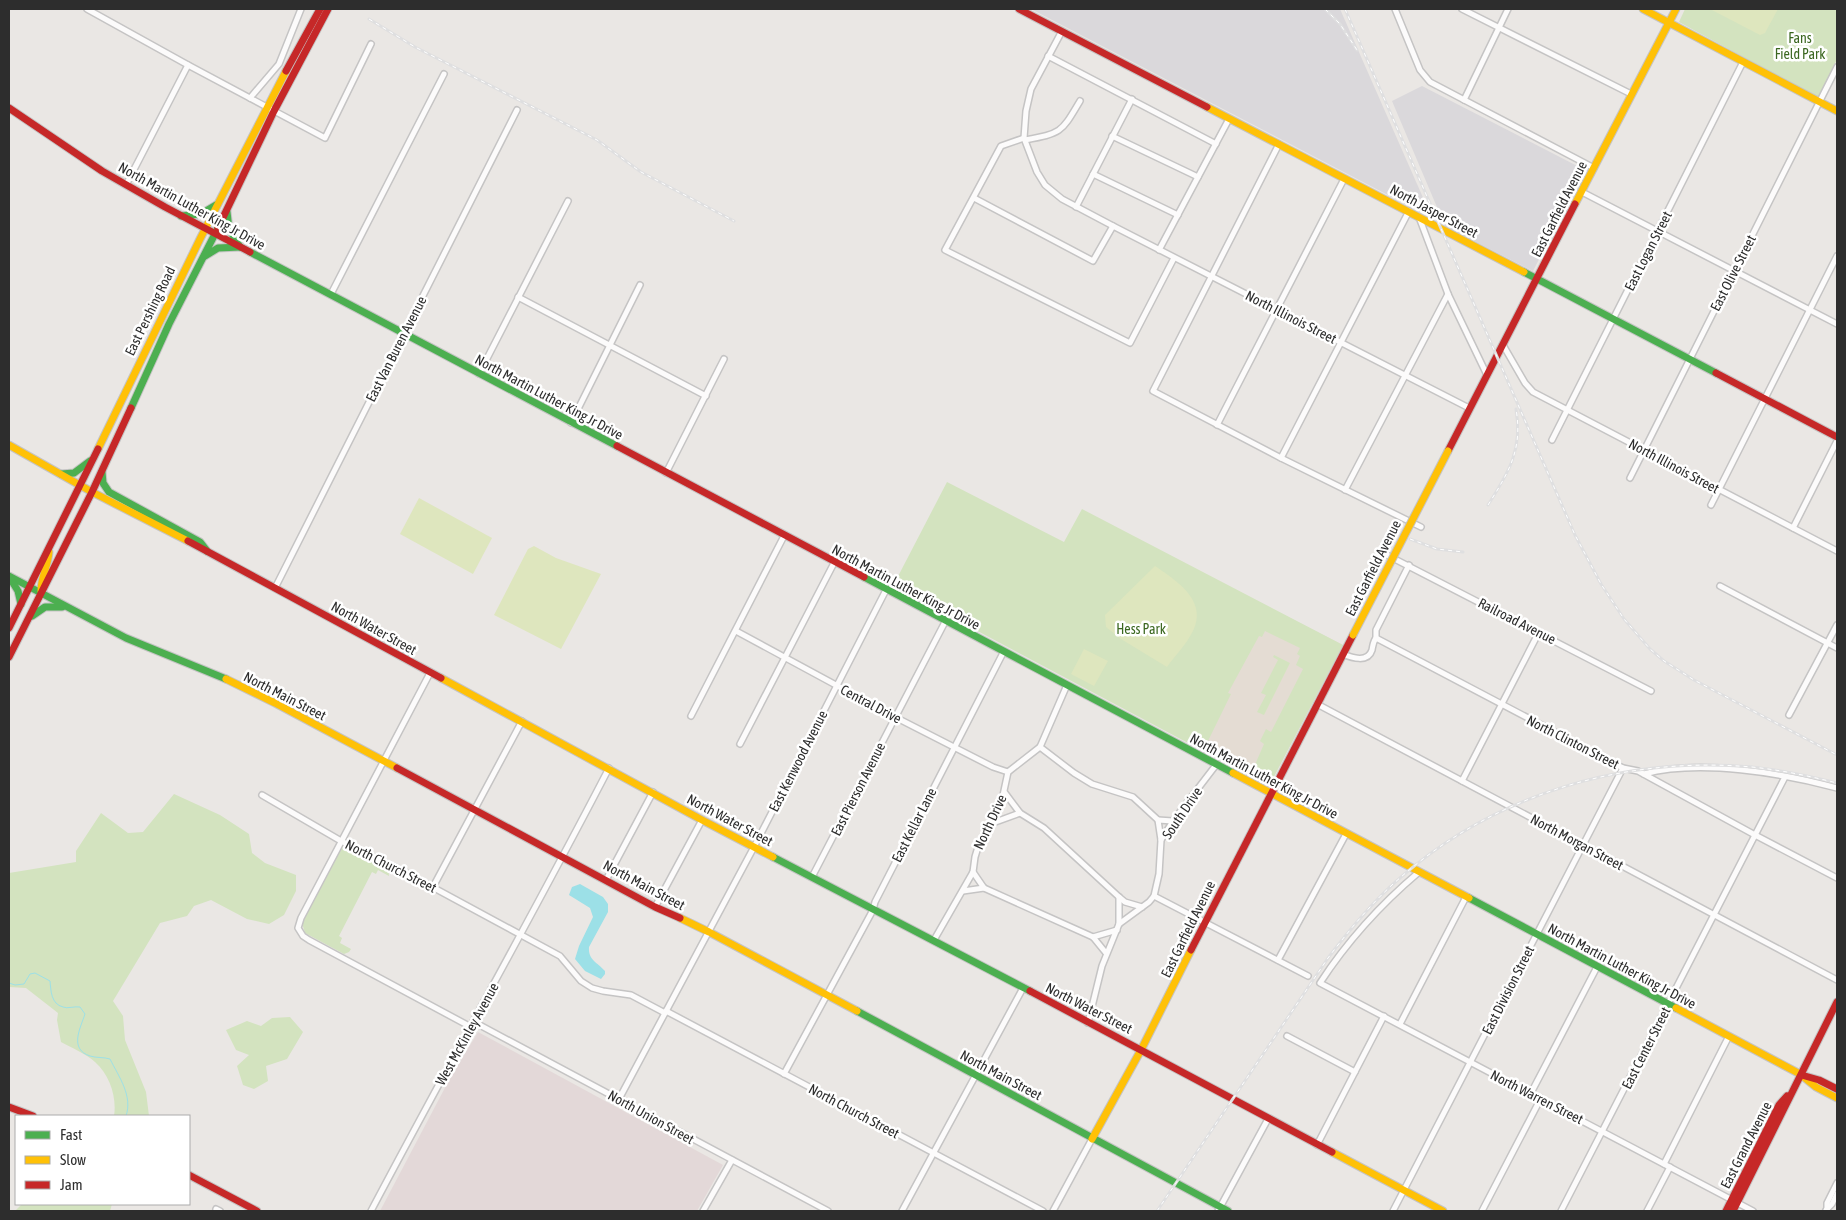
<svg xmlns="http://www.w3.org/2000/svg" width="1846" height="1220" font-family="'Asap Condensed',sans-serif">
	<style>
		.industrial { fill: #dad8db }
		.education { fill: #e4dcd3 }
		.medical { fill: #e3d8d8 }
		.green { fill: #d3e3bf; fill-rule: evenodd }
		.pitch { fill: #dee6be }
		.water { fill: #9ce0e7 }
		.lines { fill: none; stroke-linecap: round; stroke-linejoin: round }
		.stream { stroke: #9ce0e7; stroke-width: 1 }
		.street-casing { stroke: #c5c4c4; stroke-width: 8 }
		.fast-casing { stroke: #c5c4c4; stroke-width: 9 }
		.slow-casing { stroke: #c5c4c4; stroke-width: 9 }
		.jam-casing { stroke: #c5c4c4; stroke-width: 9 }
		.street { stroke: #fcfbfb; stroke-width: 5 }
		.fast { stroke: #4caf50; stroke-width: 7 }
		.slow { stroke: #ffc107; stroke-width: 7 }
		.jam { stroke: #c62828; stroke-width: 7 }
		.rail-casing { stroke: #dfdfe0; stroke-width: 3 }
		.rail { stroke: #fff; stroke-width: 1; stroke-dasharray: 4; stroke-linecap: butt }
		.slow-bridge-casing { stroke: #c5c4c4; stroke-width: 9; stroke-linecap: butt }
		.slow-bridge { stroke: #ffc107; stroke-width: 7 }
		.labels { text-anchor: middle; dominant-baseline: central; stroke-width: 5; stroke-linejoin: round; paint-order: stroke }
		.park-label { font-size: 14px; fill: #3b6720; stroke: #fff }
		.street-label { font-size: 14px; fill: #2d2d2d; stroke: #fff }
	</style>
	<rect width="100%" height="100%" fill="#eae7e4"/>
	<g class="industrial">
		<path d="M 1031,9 L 1340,9 L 1432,218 Z"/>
		<path d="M 1422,86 L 1585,170 L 1533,271 L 1445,226 L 1392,101 Z"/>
	</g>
	<path class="education" d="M 1272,609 L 1343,645 L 1269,786 L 1198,748 Z"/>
	<path class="medical" d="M 478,1032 L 723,1165 L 697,1211 L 380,1211 L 448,1082 Z"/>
	<g class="green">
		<path d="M 1685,9 L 1837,9 L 1837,59 L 1819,98 L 1679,22 Z"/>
		<path d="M 947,482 L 1064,542 L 1082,509 L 1343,645 L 1269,786 L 893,586 ZM 1265,631 L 1300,648 L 1297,654 L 1300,656 L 1296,665 L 1303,669 L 1271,732 L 1266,729 L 1260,741 L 1264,744 L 1254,767 L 1207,743 L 1231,694 L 1228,693 L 1259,636 L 1262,637 Z"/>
		<path d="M 1274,655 L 1290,663 L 1264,715 L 1257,712 L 1266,695 L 1261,693 L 1278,660 L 1273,657 Z"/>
		<path d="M 174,794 L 220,815 L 249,834 L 252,853 L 265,863 L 296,875 L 296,891 L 284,915 L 269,924 L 247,919 L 211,900 L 194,906 L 187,916 L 160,923 L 113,1001 L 123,1016 L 125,1040 L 146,1092 L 149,1116 L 114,1116 C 117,1098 110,1075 95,1062 C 86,1054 72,1048 61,1042 L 57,1020 L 58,1013 L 26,988 L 9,987 L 9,873 L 76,862 L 76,851 L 101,813 L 128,833 L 143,832 Z"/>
		<path d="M 344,846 L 388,867 L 389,876 L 378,870 L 376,874 L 372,872 L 339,936 L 342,938 L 340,943 L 351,949 L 349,952 L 344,954 L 305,933 L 302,923 L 341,847 Z"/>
		<path d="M 290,1017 L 303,1032 L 287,1059 L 266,1066 L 268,1081 L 254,1089 L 243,1085 L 237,1066 L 249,1055 L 236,1050 L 226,1030 L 247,1021 L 261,1026 L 272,1018 Z"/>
		<path d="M 22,1204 L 112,1204 L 110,1211 L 15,1211 Z"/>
	</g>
	<g class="pitch">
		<path d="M 1710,9 L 1778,9 L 1765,33 L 1760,35 Z"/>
		<path d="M 419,498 L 492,538 L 473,574 L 400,534 Z"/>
		<path d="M 534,546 L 556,558 L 601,574 L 561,649 L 494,615 L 528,549 Z"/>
		<path d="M 1155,566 C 1180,583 1212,604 1189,638 C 1183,648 1174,657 1167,667 L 1121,639 L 1106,627 L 1105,615 Z"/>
		<path d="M 1084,649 L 1108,661 L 1094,686 L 1071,674 Z"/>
	</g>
	<path class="water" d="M 580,884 L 603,897 L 608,904 L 608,912 L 589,947 C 588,960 597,962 605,971 L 605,974 L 601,979 L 585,971 L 575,959 L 579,946 L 593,917 L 590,908 L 569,895 L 572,887 Z"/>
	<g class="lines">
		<path class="stream" d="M 9,983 L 15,985 L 24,984 L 30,974 L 35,973 L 50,981 C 51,991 51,1004 63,1007 C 67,1009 75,1006 80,1007 L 85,1014 C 80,1029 69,1049 90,1056 C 96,1058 104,1057 110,1059 C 119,1077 133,1096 126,1116"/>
		<g class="street-casing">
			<g id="street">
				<path d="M 87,9 L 188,65 L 325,138 L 371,44"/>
				<path d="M 1395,9 L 1420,70 L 1430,82 L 1594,168"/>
				<path d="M 1462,9 L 1631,94"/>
				<path d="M 1062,31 L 1031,89 L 1026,111 L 1024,138 L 1037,172 L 1045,185 L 1062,199 L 1113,226 L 1469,408"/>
				<path d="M 1048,56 L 1216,144"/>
				<path d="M 250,98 L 279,64 L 301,9"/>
				<path d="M 1464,100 L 1508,9"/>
				<path d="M 1112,136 L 1198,177"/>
				<path d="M 1024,138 L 1001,146 L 945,250 L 1130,343 L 1174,258"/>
				<path d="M 1025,140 C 1062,133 1061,133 1080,101"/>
				<path d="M 1279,144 L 1153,391 L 1281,458 L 1421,527"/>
				<path d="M 1093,174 L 1178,215"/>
				<path d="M 126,185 L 188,65"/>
				<path d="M 1582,192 L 1837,324"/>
				<path d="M 974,198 L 1093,261 L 1113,226"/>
				<path d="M 1076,207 L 1132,99"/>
				<path d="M 1419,217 L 1448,294 L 1487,375"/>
				<path d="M 1159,250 L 1229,119"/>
				<path d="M 331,294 L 444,74"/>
				<path d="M 518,297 L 706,396"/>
				<path d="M 1503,345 L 1525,383 L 1533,392 L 1837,551"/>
				<path d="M 479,374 L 568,201"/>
				<path d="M 571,423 L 640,285"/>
				<path d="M 1217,425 L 1344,179"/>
				<path d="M 1552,440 L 1743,62"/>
				<path d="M 1281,458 L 1409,211"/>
				<path d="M 666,473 L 724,359"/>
				<path d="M 1630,478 L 1837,67"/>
				<path d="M 1345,490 L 1448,294"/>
				<path d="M 1711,505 L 1837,256"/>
				<path d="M 1793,528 L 1837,441"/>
				<path d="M 1383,553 L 1651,691"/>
				<path d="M 1720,586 L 1837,648"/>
				<path d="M 275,588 L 517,110"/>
				<path d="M 736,631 L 895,717 L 993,767 L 1008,772"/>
				<path d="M 1376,638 L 1376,630 L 1409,565"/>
				<path d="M 1343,654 C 1352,658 1368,663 1372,650 C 1373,645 1373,642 1376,638 L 1623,768 L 1638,771 L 1755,835 L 1837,878"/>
				<path d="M 430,673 L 301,918 L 298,928 L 303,936 L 309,940 L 471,1027"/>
				<path d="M 1317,704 L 1837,980"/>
				<path d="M 1789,715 L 1837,625"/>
				<path d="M 691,716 L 784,536"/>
				<path d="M 740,744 L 834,563"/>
				<path d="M 1040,747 L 1074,773 L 1092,784 L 1133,797 L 1158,820 L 1161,840"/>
				<path d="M 1644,774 C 1700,759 1782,773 1837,788"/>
				<path d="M 1462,781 L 1539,632"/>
				<path d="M 1005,793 L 1020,813 L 1044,828 L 1119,897 L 1125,902 L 1142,907"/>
				<path d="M 262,795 L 341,841 L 399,869 L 560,956 L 581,981 L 592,988 L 603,991 L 631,995 L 665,1013"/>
				<path d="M 1158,820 L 1173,821"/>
				<path d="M 990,824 L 1020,813"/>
				<path d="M 973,872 L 984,888 L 1093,937 L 1106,953"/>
				<path d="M 1419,872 C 1380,905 1348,940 1320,983 L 1753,1211"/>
				<path d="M 812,877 L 945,622"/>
				<path d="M 606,880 L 653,792"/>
				<path d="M 433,887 L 522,721"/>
				<path d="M 963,891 L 984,888"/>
				<path d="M 1154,896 L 1308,976"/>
				<path d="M 1119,897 L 1119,924"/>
				<path d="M 655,907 L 702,820"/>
				<path d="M 1093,937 L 1117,930"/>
				<path d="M 934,940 L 973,872 L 975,857 L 978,847 L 1002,800 L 1008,772 L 1040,747 L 1067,685"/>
				<path d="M 1278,960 L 1346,834"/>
				<path d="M 666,1011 L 1043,1211"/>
				<path d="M 474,1022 L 828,1211"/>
				<path d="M 1088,1023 L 1102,966 L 1119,924 L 1149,902 L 1154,896 L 1159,874 L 1161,840 L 1173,821 L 1216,765"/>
				<path d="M 1400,1024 L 1466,897"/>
				<path d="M 1287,1036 L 1355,1072"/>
				<path d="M 784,1074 L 873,910 L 875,902 L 1003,653"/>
				<path d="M 1531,1093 L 1597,967"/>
				<path d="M 619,1099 L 754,847 L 886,590"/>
				<path d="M 1317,1145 L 1384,1016"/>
				<path d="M 1664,1164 L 1729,1036"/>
				<path d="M 216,1209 L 220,1211"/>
				<path d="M 1827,1209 L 1827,1203 L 1837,1183"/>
				<path d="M 1826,1210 L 1832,1204 L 1837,1194"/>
				<path d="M 371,1211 C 449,1063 532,917 609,768"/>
				<path d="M 703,1211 L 732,1160"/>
				<path d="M 902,1211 L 1023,988"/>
				<path d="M 1053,1211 L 1092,1139"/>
				<path d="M 1218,1211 L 1268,1119"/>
				<path d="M 1393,1211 L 1623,768"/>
				<path d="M 1482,1211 L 1541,1098"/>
				<path d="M 1561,1211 L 1785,777"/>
				<path d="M 1647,1211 L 1670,1167"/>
			</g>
		</g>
		<g class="fast-casing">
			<g id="fast">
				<path d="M 227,212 L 229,229 L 240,247"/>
				<path d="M 181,216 L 201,214 L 216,205"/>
				<path d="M 250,252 L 617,446"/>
				<path d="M 205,256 L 218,248 L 240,247"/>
				<path d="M 1524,272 L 1716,373"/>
				<path d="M 131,408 L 169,324 L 218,228"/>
				<path d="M 102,472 L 103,483 L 109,492 L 200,542 L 207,551"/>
				<path d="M 61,474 L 74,473 L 90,461"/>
				<path d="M 9,576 L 126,638 L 226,679"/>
				<path d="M 864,577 L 1233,773"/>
				<path d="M 10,578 L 18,591 L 21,604"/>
				<path d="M 32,616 L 45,607 L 62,607"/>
				<path d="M 773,857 L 1030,991"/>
				<path d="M 1469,898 L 1676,1008"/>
				<path d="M 857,1011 L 1228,1211"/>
			</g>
		</g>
		<g class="slow-casing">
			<g id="slow">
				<path d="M 1643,9 L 1837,111"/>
				<path d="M 1207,107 L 1524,272"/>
				<path d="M 1575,204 L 1676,9"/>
				<path d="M 9,445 L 92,492 L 188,541"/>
				<path d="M 98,449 L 200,239 L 286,71"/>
				<path d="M 41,591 C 41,577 48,566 49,552"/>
				<path d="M 441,678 L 702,820 L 773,857"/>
				<path d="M 226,679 L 275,703 L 397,768"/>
				<path d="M 1233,773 L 1469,898"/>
				<path d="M 680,918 L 709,932 L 857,1011"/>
				<path d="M 1676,1008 L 1800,1074 L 1816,1087 L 1837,1098"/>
				<path d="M 1092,1139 L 1141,1050 L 1191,950"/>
				<path d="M 1332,1152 L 1443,1211"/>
			</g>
		</g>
		<g class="jam-casing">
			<g id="jam">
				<path d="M 1019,9 L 1207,107"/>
				<path d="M 286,71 L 320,9"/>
				<path d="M 9,108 L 102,171 L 165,207 L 250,252"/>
				<path d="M 218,228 L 274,111 L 328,9"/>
				<path d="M 1716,373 L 1837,437"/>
				<path d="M 617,446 L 864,577"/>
				<path d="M 1448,451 L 1575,204"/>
				<path d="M 188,541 L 441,678"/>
				<path d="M 9,628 L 98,449"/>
				<path d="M 9,657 L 92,492 L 131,408"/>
				<path d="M 397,768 L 655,907 L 680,918"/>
				<path d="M 1191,950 L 1353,635"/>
				<path d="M 1030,991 L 1332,1152"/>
				<path d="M 1805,1076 L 1819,1080 L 1837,1089"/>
				<path d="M 9,1107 L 33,1116"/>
				<path d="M 189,1175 L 257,1211"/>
				<path d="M 1726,1211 L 1779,1105 L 1787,1096"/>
				<path d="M 1733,1211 L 1837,1002"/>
			</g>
		</g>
		<use href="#street" class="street"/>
		<use href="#fast" class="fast"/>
		<use href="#slow" class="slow"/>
		<use href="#jam" class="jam"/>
		<g class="rail-casing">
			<g id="rail">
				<path d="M 1325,9 L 1340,24 L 1357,50"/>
				<path d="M 1345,9 L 1575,535 L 1601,584 L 1624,619 L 1650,649 L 1664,661 L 1694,680 L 1837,755"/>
				<path d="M 369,19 L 415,47 L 597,140 L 641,172 L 734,221"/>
				<path d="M 1488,505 C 1509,472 1523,449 1516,409"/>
				<path d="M 1410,539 L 1437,549 L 1463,552"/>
				<path d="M 1157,1211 L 1328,958 C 1350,929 1373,901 1401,877 C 1497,793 1626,756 1752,767 C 1781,770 1809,776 1837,783"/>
			</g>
		</g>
		<use href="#rail" class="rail"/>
		<g class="slow-bridge-casing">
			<path id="slow-bridge" d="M 1353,635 L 1448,451"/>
		</g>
		<use href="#slow-bridge" class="slow-bridge"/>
	</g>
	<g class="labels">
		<g class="park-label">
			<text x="1800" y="38">Fans<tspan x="1800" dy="16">Field Park</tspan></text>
			<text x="1141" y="629">Hess Park</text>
		</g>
		<g class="street-label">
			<text transform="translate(192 206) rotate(29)">North Martin Luther King Jr Drive</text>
			<text transform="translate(1559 209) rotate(-63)">East Garfield Avenue</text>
			<text transform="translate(1434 211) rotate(28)">North Jasper Street</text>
			<text transform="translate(1648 251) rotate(-63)">East Logan Street</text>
			<text transform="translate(1733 273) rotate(-63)">East Olive Street</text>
			<text transform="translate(150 311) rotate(-64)">East Pershing Road</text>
			<text transform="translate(1291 317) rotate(27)">North Illinois Street</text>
			<text transform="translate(396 349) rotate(-63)">East Van Buren Avenue</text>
			<text transform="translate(549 397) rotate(28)">North Martin Luther King Jr Drive</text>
			<text transform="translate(1674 466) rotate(28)">North Illinois Street</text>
			<text transform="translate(1373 568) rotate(-63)">East Garfield Avenue</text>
			<text transform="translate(906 587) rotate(28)">North Martin Luther King Jr Drive</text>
			<text transform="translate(1517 621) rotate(27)">Railroad Avenue</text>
			<text transform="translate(374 628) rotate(29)">North Water Street</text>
			<text transform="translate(285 696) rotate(27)">North Main Street</text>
			<text transform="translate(871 704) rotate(28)">Central Drive</text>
			<text transform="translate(1573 742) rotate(27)">North Clinton Street</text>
			<text transform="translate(798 761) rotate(-63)">East Kenwood Avenue</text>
			<text transform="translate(1264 776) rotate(28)">North Martin Luther King Jr Drive</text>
			<text transform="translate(858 789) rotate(-63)">East Pierson Avenue</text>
			<text transform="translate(1182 813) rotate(-56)">South Drive</text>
			<text transform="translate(730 820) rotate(28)">North Water Street</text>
			<text transform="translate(990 822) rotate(-65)">North Drive</text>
			<text transform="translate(914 825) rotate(-63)">East Kellar Lane</text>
			<text transform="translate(1577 842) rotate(28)">North Morgan Street</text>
			<text transform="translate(391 866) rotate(27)">North Church Street</text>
			<text transform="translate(644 885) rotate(28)">North Main Street</text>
			<text transform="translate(1188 929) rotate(-64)">East Garfield Avenue</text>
			<text transform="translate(1622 966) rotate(28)">North Martin Luther King Jr Drive</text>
			<text transform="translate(1508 990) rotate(-63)">East Division Street</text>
			<text transform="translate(1089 1008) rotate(27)">North Water Street</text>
			<text transform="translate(467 1034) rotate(-61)">West McKinley Avenue</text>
			<text transform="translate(1646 1048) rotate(-63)">East Center Street</text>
			<text transform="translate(1001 1075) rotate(28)">North Main Street</text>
			<text transform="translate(1537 1097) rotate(27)">North Warren Street</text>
			<text transform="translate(854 1111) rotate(28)">North Church Street</text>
			<text transform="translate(651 1117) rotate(29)">North Union Street</text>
			<text transform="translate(1746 1145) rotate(-63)">East Grand Avenue</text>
		</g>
	</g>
	<rect width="1846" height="1220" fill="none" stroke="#2d2d2d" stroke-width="20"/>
	<rect x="15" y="1115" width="175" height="90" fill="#ffffff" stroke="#ababab"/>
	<rect x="25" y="1131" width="25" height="8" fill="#4caf50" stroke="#ababab"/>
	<text x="60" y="1140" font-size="15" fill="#2d2d2d">Fast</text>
	<rect x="25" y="1156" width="25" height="8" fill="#ffc107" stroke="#ababab"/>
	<text x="60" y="1165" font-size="15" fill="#2d2d2d">Slow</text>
	<rect x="25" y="1181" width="25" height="8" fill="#c62828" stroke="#ababab"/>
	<text x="60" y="1190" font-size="15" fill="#2d2d2d">Jam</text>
</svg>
